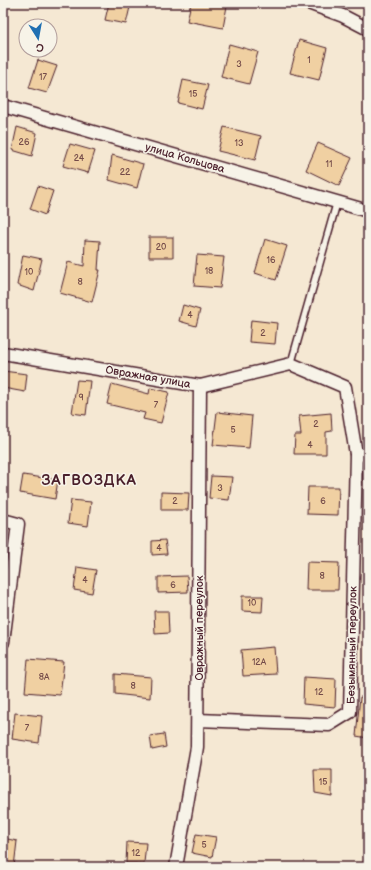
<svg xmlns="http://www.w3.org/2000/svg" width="371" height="870" font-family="'Balsamiq Sans',sans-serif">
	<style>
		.building { fill: #f0d0a2; stroke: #4a1f2b }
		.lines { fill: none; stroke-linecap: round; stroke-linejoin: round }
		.service-casing { stroke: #4a1f2b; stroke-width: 9 }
		.minor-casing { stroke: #4a1f2b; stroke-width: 15 }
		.service { stroke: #f7f3e8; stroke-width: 6 }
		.minor { stroke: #f7f3e8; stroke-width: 12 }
		.labels { text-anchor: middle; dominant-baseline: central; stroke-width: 3; stroke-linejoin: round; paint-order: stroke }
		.number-label { font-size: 9px; fill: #744b49 }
		.street-label { font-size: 11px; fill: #4a1f2b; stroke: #f7f3e8 }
		.district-label { font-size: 15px; font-weight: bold; letter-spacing: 1px; fill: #4a1f2b; stroke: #f7f3e8 }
	</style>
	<rect width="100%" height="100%" fill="#f5e8d3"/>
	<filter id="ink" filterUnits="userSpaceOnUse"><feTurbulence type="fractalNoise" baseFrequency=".025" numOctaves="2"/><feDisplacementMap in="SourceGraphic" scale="8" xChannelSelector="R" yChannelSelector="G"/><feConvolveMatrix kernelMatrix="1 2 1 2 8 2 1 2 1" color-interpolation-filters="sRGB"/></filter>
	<g filter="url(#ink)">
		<g class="building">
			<path d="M 109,3 L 130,7 L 126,24 L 105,20 Z"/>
			<path d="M 191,3 L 213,3 L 227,6 L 223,28 L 187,21 Z"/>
			<path d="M 299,40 L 327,48 L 319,80 L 290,73 Z"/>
			<path d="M 229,44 L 258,52 L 249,84 L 221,77 Z"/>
			<path d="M 38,60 L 57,66 L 47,93 L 29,88 Z"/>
			<path d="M 183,80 L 208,85 L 202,109 L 178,103 Z"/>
			<path d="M 17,127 L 37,133 L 32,156 L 12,150 Z"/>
			<path d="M 224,127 L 261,136 L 255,160 L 218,151 Z"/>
			<path d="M 318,143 L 352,158 L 339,186 L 306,170 Z"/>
			<path d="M 70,144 L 95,151 L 88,173 L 63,166 Z"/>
			<path d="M 112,155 L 143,164 L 137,188 L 109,180 Z"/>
			<path d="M 38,186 L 53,191 L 45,215 L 30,209 Z"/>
			<rect x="149" y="237" width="24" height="20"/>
			<path d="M 265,239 L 287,246 L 276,280 L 255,273 Z"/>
			<path d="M 85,240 L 100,241 L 98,270 L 100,270 L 92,302 L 60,293 L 68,262 L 84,266 Z"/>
			<path d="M 23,255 L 42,259 L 34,291 L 17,285 Z"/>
			<path d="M 197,255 L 224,257 L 220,288 L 194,286 Z"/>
			<path d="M 183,305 L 200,310 L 196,326 L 179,321 Z"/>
			<path d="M 251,320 L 277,323 L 275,344 L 249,342 Z"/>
			<path d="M 3,371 L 27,374 L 25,392 L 3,388 Z"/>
			<path d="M 77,380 L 90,381 L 86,415 L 72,413 Z"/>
			<path d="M 112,384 L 149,394 L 150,388 L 169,392 L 161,423 L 143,419 L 145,413 L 107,404 Z"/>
			<path d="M 217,412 L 252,416 L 249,448 L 213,445 Z"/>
			<path d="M 331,413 L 332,431 L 326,432 L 326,454 L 294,454 L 295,435 L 301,435 L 299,416 Z"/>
			<path d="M 23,475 L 58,480 L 55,499 L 20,493 Z"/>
			<path d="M 211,476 L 232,477 L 229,500 L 209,498 Z"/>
			<path d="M 308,487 L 339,487 L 338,515 L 307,514 Z"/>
			<path d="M 161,492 L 189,493 L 188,510 L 161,510 Z"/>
			<path d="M 71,500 L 91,502 L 88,526 L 68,523 Z"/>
			<path d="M 165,540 L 167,554 L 152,555 L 152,541 Z"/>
			<path d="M 307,562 L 339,563 L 338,590 L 306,590 Z"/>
			<path d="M 77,567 L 96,570 L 92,593 L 74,590 Z"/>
			<path d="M 187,576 L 188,592 L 158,593 L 158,577 Z"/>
			<path d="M 242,596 L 263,596 L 262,612 L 242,611 Z"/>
			<path d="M 154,611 L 168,611 L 169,633 L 155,634 Z"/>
			<path d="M 274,647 L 276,674 L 243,676 L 241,650 Z"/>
			<path d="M 28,659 L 64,662 L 60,695 L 25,692 Z"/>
			<path d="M 115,674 L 151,677 L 150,698 L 115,694 Z"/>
			<path d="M 304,677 L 336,679 L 335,707 L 303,704 Z"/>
			<path d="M 360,697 L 368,698 L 368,738 L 356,736 Z"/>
			<path d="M 15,713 L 42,716 L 39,743 L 12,739 Z"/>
			<path d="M 164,734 L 166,747 L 152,750 L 150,736 Z"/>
			<path d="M 314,770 L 332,770 L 332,796 L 315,793 Z"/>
			<path d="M 196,834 L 216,837 L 212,857 L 192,853 Z"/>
			<path d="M 3,838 L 17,841 L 14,867 L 3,867 Z"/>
			<path d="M 127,842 L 146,843 L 144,863 L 126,863 Z"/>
		</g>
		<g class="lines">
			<g class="service-casing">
				<path id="service" d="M 291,364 L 337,202"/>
			</g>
			<g class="minor-casing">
				<g id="minor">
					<path d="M 308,3 L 343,16 L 368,29"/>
					<path d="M 3,106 L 368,211"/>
					<path d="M 3,353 L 200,386 L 291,364 L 345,387 L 356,454 L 350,712 L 329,725 L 198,720"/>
					<path d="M 356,454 L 368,455"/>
					<path d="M 3,520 L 18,524 L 3,642"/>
					<path d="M 176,867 L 197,747 L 200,386"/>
				</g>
			</g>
			<use href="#service" class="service"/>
			<use href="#minor" class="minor"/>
		</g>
	</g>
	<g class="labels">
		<g class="number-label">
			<text x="309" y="60">1</text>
			<text x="239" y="64">3</text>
			<text x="43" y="77">17</text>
			<text x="193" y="94">15</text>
			<text x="24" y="142">26</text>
			<text x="239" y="143">13</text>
			<text x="79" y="158">24</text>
			<text x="329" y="164">11</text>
			<text x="125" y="172">22</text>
			<text x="161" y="247">20</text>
			<text x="271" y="260">16</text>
			<text x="209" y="271">18</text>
			<text x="29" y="272">10</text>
			<text x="80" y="282">8</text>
			<text x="190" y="315">4</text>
			<text x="263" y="333">2</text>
			<text x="81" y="397">9</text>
			<text x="156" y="405">7</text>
			<text x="316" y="424">2</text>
			<text x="233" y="430">5</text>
			<text x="310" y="445">4</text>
			<text x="220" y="488">3</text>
			<text x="175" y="501">2</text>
			<text x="323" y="501">6</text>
			<text x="159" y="548">4</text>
			<text x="322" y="576">8</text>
			<text x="85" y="580">4</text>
			<text x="173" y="585">6</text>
			<text x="252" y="603">10</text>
			<text x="259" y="662">12А</text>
			<text x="44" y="677">8А</text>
			<text x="133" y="686">8</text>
			<text x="319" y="692">12</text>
			<text x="27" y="728">7</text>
			<text x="323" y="782">15</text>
			<text x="204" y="845">5</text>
			<text x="136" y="853">12</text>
		</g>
		<g class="street-label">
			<text transform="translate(185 158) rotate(16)">улица Кольцова</text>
			<text transform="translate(148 377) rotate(10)">Овражная улица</text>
			<text transform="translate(199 628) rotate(-90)">Овражный переулок</text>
			<text transform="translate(352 645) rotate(-89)">Безымянный переулок</text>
		</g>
		<g class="district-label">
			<text x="89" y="480">ЗАГВОЗДКА</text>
		</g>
	</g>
	<rect width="371" height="870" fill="none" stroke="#f7f3e8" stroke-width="16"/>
	<rect x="8" y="8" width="355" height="854" fill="none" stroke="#4a1f2b" stroke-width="1.5" filter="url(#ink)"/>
	<g transform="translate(38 38) rotate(169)"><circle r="19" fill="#f7f3e8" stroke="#b29e9c"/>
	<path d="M0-3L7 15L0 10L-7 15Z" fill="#1f6fb2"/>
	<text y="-6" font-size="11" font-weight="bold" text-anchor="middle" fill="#4a1f2b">С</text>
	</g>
</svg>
